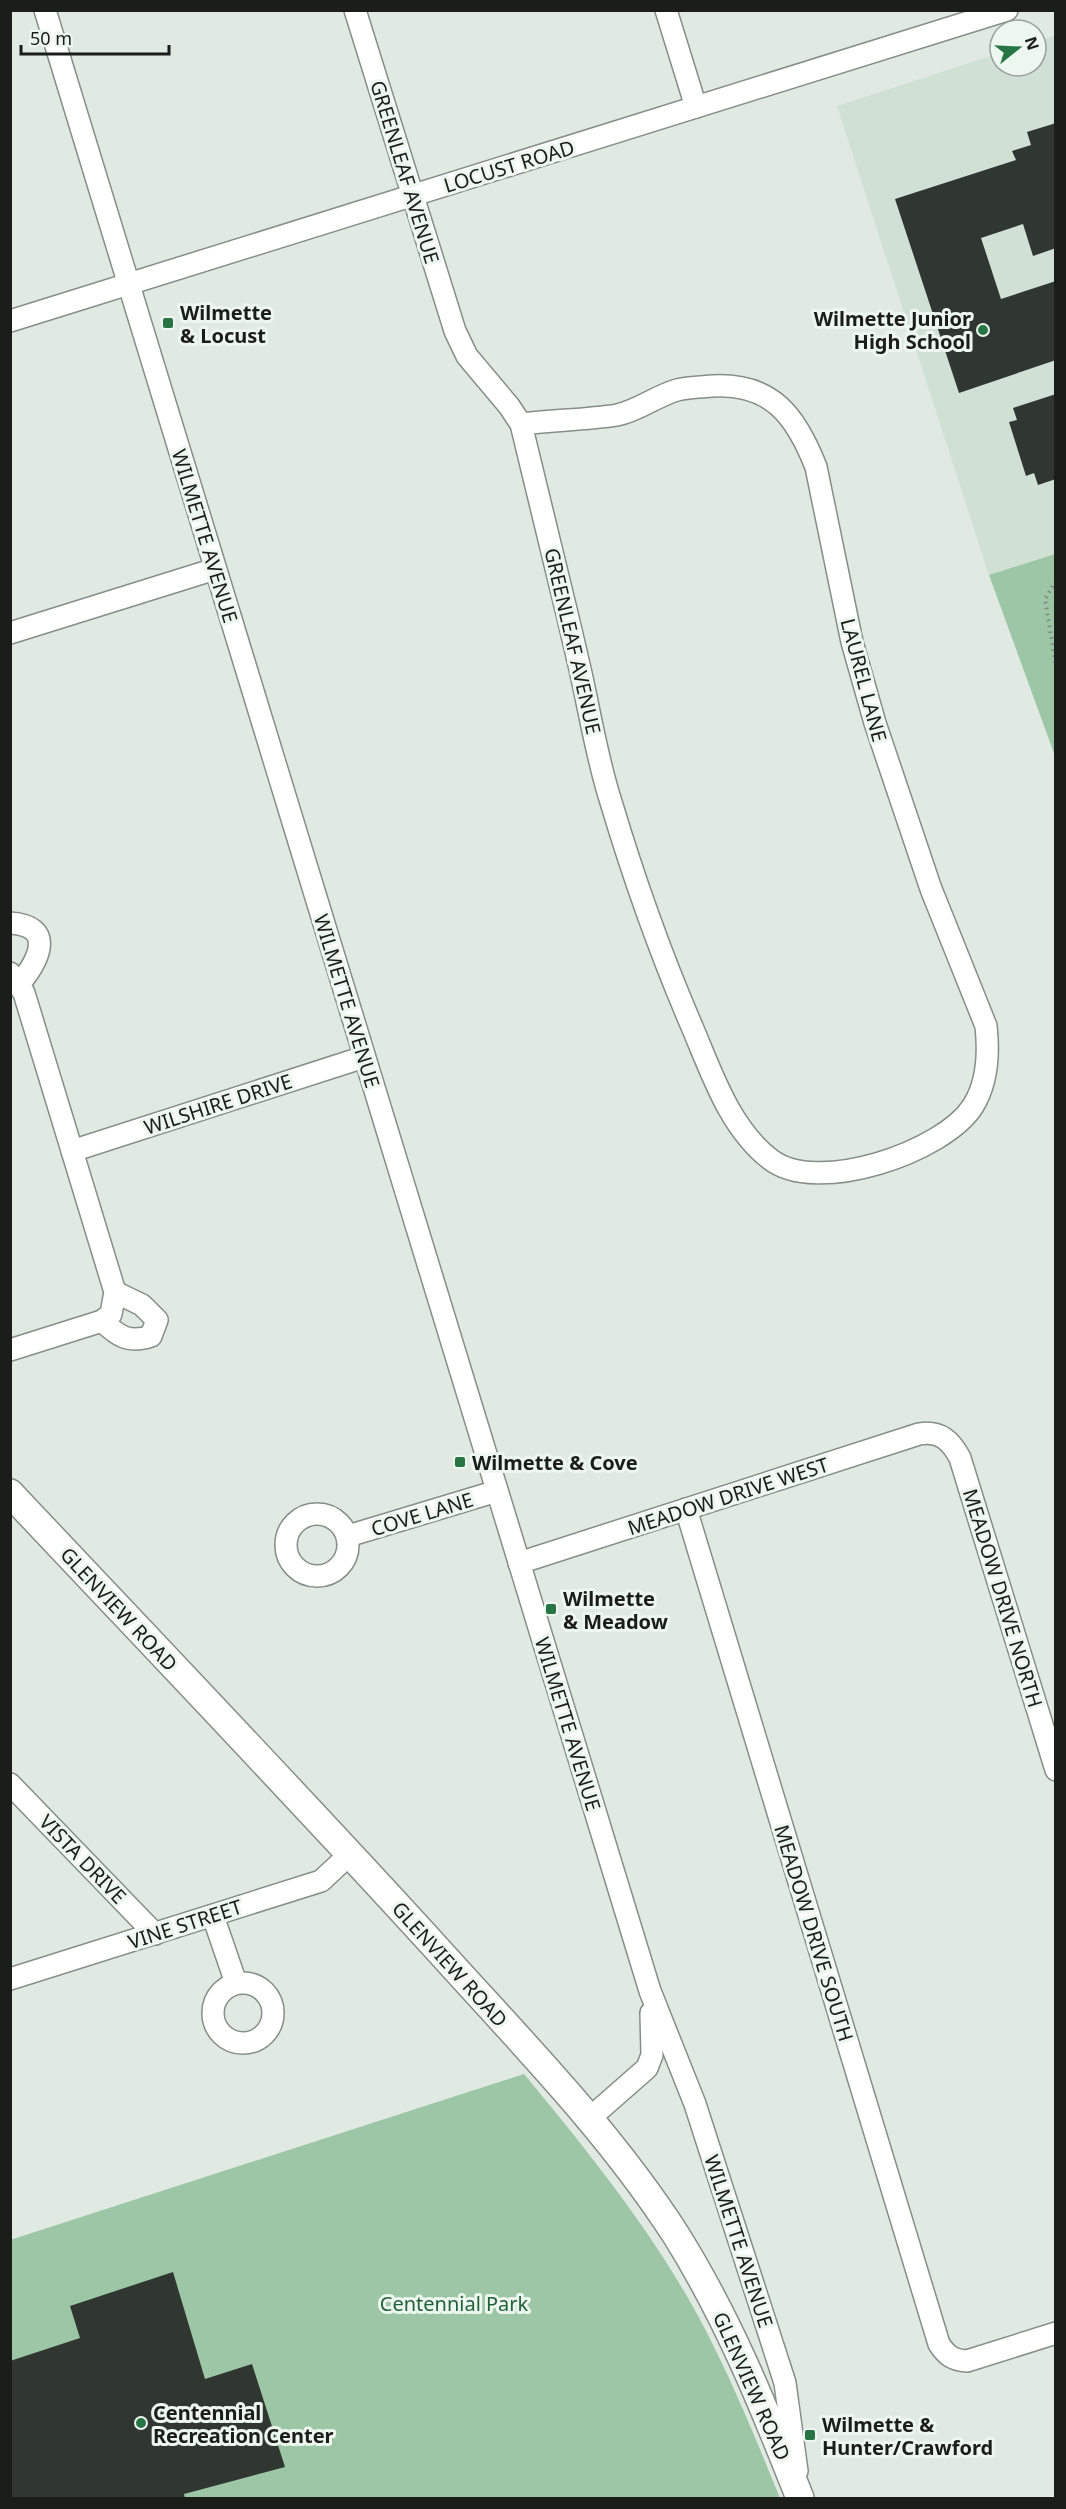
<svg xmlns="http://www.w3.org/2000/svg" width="1066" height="2509" font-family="'Noto Sans',sans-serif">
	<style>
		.built { fill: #d1e0d4 }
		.green { fill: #9cc6a6 }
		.building { fill: #303631 }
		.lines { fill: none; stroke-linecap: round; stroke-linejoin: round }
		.minor-casing { stroke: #868e88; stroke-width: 24 }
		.major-casing { stroke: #868e88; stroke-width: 30 }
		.path { stroke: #808681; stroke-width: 4; stroke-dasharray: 1.5 4.5; stroke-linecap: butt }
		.minor { stroke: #fff; stroke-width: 21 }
		.major { stroke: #fff; stroke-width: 27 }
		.poi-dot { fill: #287544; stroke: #edf6ef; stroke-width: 2 }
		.labels { text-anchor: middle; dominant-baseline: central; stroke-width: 6; stroke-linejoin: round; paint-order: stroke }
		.street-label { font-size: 20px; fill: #1a1d1a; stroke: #edf6ef }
		.poi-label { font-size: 20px; font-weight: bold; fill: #1a1d1a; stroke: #edf6ef; text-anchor: start }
		.park-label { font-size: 20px; fill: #206238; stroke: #edf6ef }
	</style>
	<rect width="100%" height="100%" fill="#e0e9e2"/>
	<path class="built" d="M 1055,35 L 1055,554 L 989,575 L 837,106 L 1000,53 L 1000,66 L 1036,66 L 1036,41 Z"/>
	<g class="green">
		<path d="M 1055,554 L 1056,554 L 1055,756 L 989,575 Z"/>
		<path d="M 524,2074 C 591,2155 658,2238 706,2331 C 734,2385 757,2442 780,2498 L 11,2498 L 10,2240 Z"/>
	</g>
	<g class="building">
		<path d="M 1056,123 L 1056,248 L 1033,256 L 1023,224 L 981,238 L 1001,299 L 1056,281 L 1056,360 L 959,393 L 895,199 L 1016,160 L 1012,151 L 1031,145 L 1027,132 Z"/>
		<path d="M 1056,394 L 1056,479 L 1038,485 L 1034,473 L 1026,476 L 1009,422 L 1017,420 L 1013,408 Z"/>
		<path d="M 173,2272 L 205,2379 L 252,2364 L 285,2467 L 184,2494 L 185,2499 L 10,2499 L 10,2361 L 80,2338 L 70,2306 Z"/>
	</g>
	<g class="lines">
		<g class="minor-casing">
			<g id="minor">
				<path d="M 45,10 L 650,1991 L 695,2104 L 785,2383 L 797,2471"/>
				<path d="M 355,10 L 455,331 L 467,356 L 509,406 L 521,424 C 541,505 561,587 580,669 C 590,713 597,759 611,802 C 634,879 661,955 693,1029 C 712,1074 730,1128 770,1159 C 816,1196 944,1152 973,1106 C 988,1082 989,1053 986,1026 L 931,889 L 875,723 L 852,642 L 816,467 C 796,416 772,383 713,386 C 702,387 688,387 677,390 C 656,396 638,411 617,415 C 586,420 552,420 521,424"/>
				<path d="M 666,10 L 696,107"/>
				<path d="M 10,321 L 1007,10"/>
				<path d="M 10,633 L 215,569"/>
				<path d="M 10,923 C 56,926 39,960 20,983"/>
				<path d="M 10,973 L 24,993 L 115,1292 L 111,1314 L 102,1321 L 10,1350"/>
				<path d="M 72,1151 L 364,1057"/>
				<path d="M 102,1321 C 118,1336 129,1344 151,1336 L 157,1320 L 142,1305 L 115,1292"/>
				<path d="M 686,1509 L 939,2344 C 947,2356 953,2360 967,2361 L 1056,2333"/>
				<circle cx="317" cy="1545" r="31"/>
				<path d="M 348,1536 L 497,1491"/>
				<path d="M 519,1563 L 919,1434 C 940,1430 951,1441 960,1458 L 1056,1770"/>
				<path d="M 10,1784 L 155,1934"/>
				<path d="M 213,1916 L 236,1983"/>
				<path d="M 10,1979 L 321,1881 L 350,1854"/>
				<circle cx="243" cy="2013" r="30"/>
				<path d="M 590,2118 L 647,2068 L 652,2055 L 651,2013"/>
			</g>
		</g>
		<g class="major-casing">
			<path id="major" d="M 10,1493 C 154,1646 299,1797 440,1952 C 522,2043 609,2131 676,2235 C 728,2318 764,2407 800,2498"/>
		</g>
		<path class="path" d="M 1056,581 L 1045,599 L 1056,666"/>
		<use href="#minor" class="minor"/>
		<use href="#major" class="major"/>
	</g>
	<g class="poi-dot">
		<rect x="162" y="317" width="12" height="12" rx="3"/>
		<circle cx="983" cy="330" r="6"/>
		<rect x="454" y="1456" width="12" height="12" rx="3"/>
		<rect x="545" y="1603" width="12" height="12" rx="3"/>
		<circle cx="141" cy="2423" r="6"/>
		<rect x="804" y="2429" width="12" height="12" rx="3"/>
	</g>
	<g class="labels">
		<g class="street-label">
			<text transform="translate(509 166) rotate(-17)">LOCUST ROAD</text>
			<text transform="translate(405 172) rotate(73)">GREENLEAF AVENUE</text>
			<text transform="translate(205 536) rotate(73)">WILMETTE AVENUE</text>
			<text transform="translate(573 641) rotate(77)">GREENLEAF AVENUE</text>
			<text transform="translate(864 680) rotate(75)">LAUREL LANE</text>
			<text transform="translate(347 1001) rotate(73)">WILMETTE AVENUE</text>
			<text transform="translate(218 1104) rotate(-18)">WILSHIRE DRIVE</text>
			<text transform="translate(728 1496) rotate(-18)">MEADOW DRIVE WEST</text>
			<text transform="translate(422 1514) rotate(-17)">COVE LANE</text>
			<text transform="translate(1003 1598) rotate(73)">MEADOW DRIVE NORTH</text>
			<text transform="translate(119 1609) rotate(47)">GLENVIEW ROAD</text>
			<text transform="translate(568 1724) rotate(73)">WILMETTE AVENUE</text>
			<text transform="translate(83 1859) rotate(46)">VISTA DRIVE</text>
			<text transform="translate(185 1924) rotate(-18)">VINE STREET</text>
			<text transform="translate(814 1933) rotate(73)">MEADOW DRIVE SOUTH</text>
			<text transform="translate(450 1964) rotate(48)">GLENVIEW ROAD</text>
			<text transform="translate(739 2241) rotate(72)">WILMETTE AVENUE</text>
			<text transform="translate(752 2386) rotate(66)">GLENVIEW ROAD</text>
		</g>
		<g class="poi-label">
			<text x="180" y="312">Wilmette<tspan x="180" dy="23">&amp; Locust</tspan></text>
			<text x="971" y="318" text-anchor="end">Wilmette Junior<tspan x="971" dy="23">High School</tspan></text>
			<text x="472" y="1462">Wilmette &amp; Cove</text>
			<text x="563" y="1598">Wilmette<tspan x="563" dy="23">&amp; Meadow</tspan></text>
			<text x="153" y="2412">Centennial<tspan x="153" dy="23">Recreation Center</tspan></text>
			<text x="822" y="2424">Wilmette &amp;<tspan x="822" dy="23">Hunter/Crawford</tspan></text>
		</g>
		<g class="park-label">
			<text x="454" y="2303">Centennial Park</text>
		</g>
	</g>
	<rect width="1066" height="2509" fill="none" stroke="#1a1d1a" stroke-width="24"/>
	<g transform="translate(1018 48) rotate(72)"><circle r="28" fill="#edf6ef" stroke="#999f9a" stroke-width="1.5"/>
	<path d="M0-4.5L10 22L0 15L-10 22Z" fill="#287544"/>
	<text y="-9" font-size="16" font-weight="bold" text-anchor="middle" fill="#1a1d1a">N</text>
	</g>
	<path d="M21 45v9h148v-9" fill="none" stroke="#1a1d1a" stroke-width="3"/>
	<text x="30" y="45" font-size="18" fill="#1a1d1a" stroke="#edf6ef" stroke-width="4.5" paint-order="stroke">50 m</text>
</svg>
